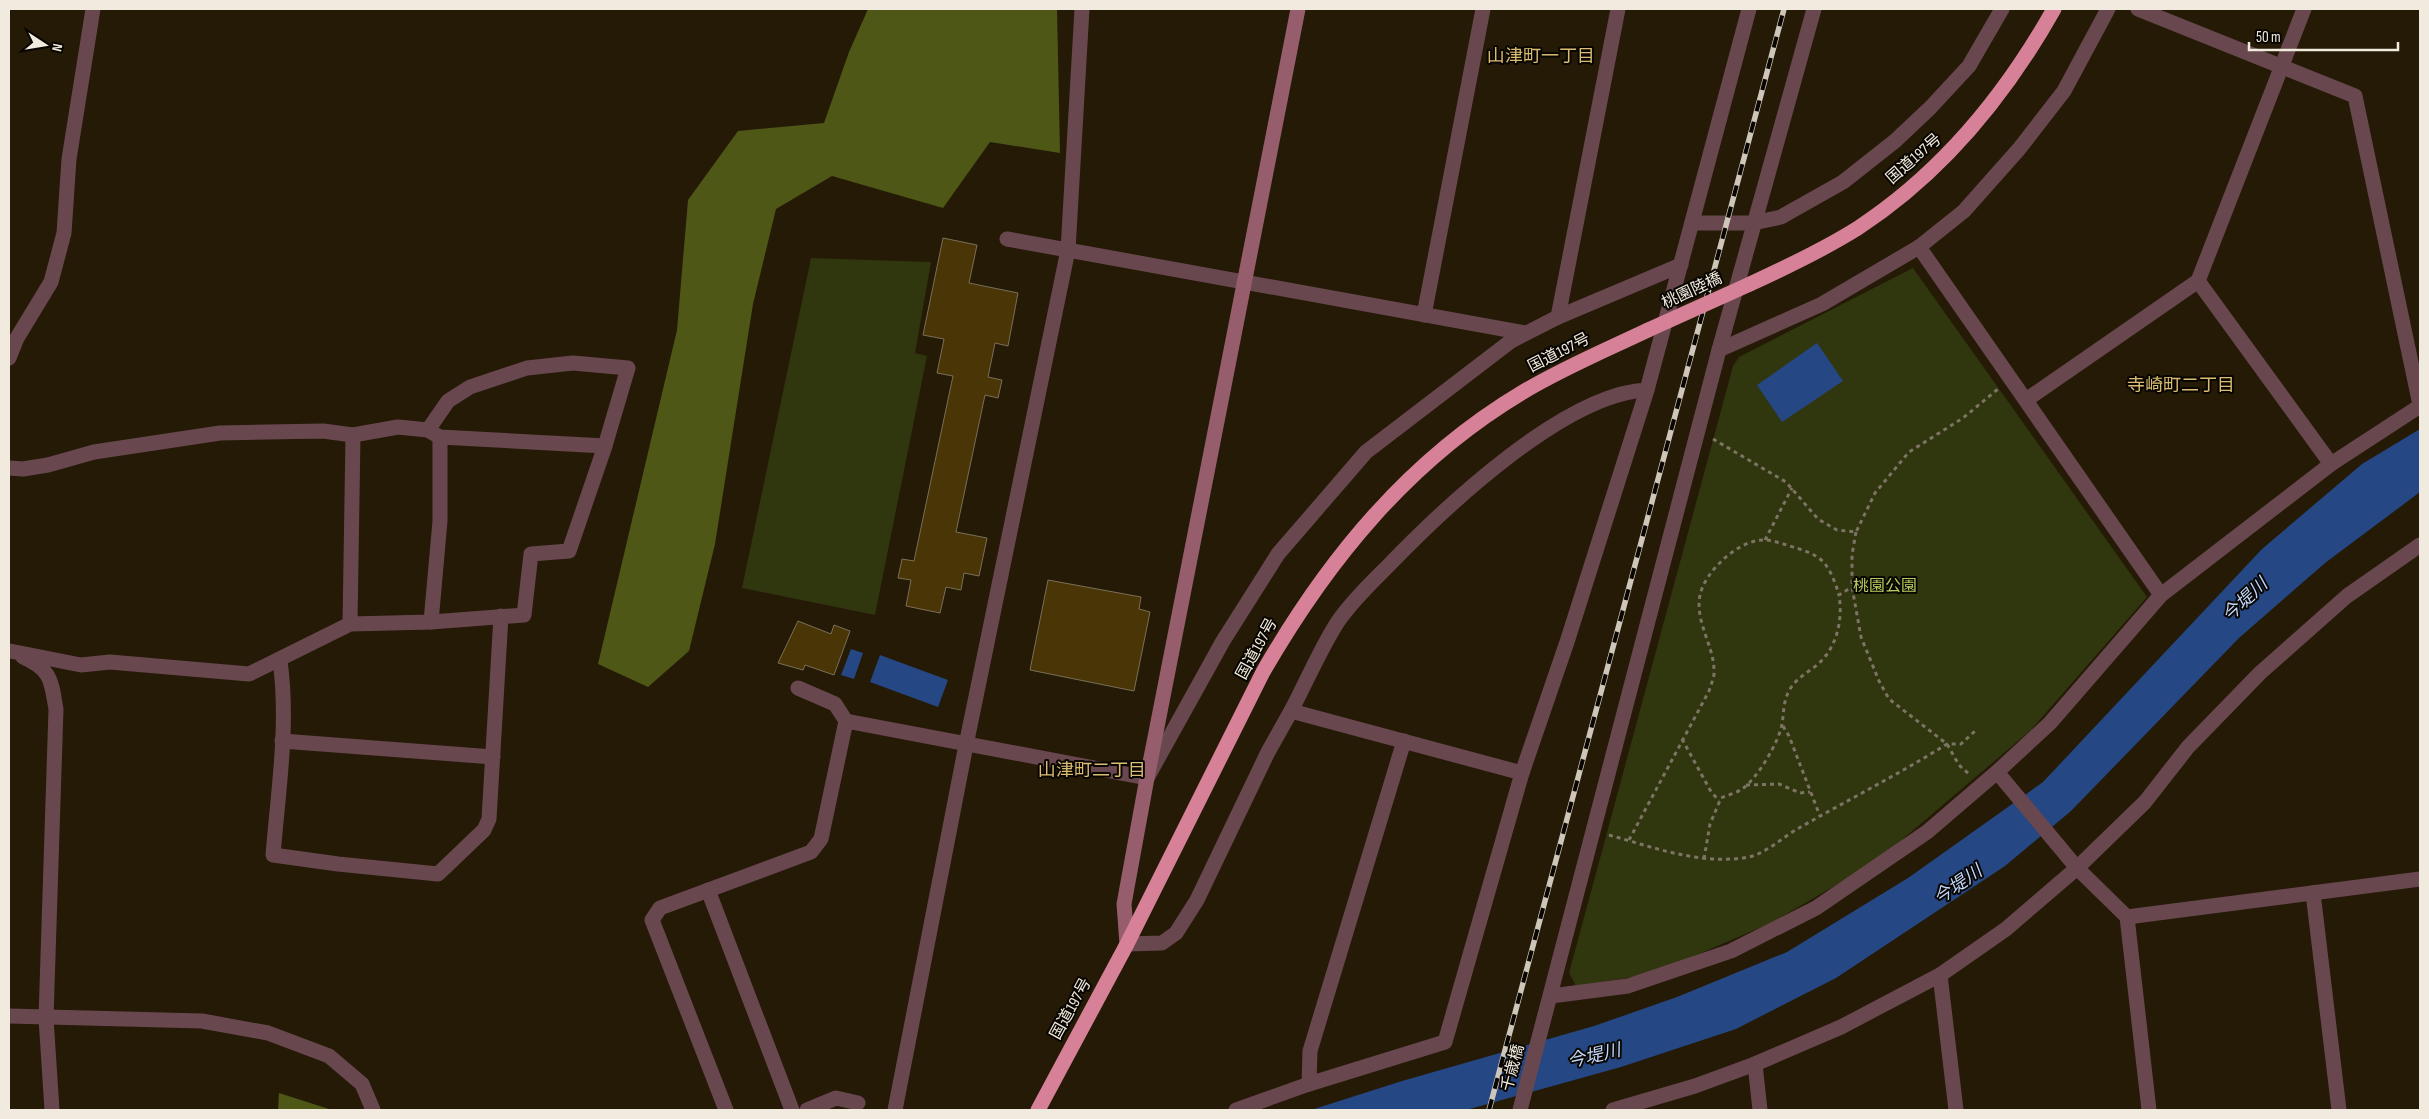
<svg xmlns="http://www.w3.org/2000/svg" width="2429" height="1119" font-family="'Sofia Sans Condensed','Noto Sans JP',sans-serif">
	<style>
		.green { fill: #30360e }
		.forest { fill: #4e5716 }
		.water { fill: #254784 }
		.building { fill: #493506; stroke: #7b6f59 }
		.lines { fill: none; stroke-linecap: round; stroke-linejoin: round }
		.path { stroke: #7d7464; stroke-width: 3; stroke-dasharray: 4 4; stroke-linecap: butt }
		.street { stroke: #69474f; stroke-width: 15 }
		.secondary { stroke: #965e6d; stroke-width: 15 }
		.highway { stroke: #d78198; stroke-width: 15 }
		.rail-casing { stroke: #cec6b9; stroke-width: 5.5 }
		.rail { stroke: #090601; stroke-width: 4; stroke-dasharray: 11; stroke-linecap: butt }
		.highway-bridge { stroke: #d78198; stroke-width: 15 }
		.labels { text-anchor: middle; dominant-baseline: central; stroke-width: 4; stroke-linejoin: round; paint-order: stroke }
		.street-label { font-size: 16px; fill: #f1eade; stroke: #090601 }
		.park-label { font-size: 16px; fill: #bacc5b; stroke: #090601 }
		.neighbourhood-label { font-size: 18px; fill: #dabc72; stroke: #090601 }
		.water-label { font-size: 18px; font-style: italic; fill: #c1d7fb; stroke: #090601 }
	</style>
	<rect width="100%" height="100%" fill="#241a06"/>
	<g class="green">
		<path d="M 811,258 L 931,262 L 915,353 L 927,356 L 875,615 L 742,588 Z"/>
		<path d="M 1913,268 L 2147,597 L 2031,730 L 1877,861 L 1771,923 L 1652,974 L 1576,986 L 1569,973 L 1733,366 L 1739,357 Z"/>
	</g>
	<g class="forest">
		<path d="M 868,9 L 1057,9 L 1060,153 L 990,142 L 943,208 L 832,176 L 776,209 L 753,304 L 715,544 L 689,651 L 648,687 L 598,664 L 677,330 L 688,200 L 738,131 L 824,123 L 849,52 Z"/>
		<path d="M 279,1093 L 329,1109 L 330,1110 L 278,1110 Z"/>
	</g>
	<g class="water">
		<path d="M 1817,343 L 1843,381 L 1782,422 L 1757,385 Z"/>
		<path d="M 2420,429 L 2420,492 L 2325,563 L 2239,638 L 2071,811 L 2005,866 L 1836,978 L 1736,1029 L 1621,1067 L 1466,1110 L 1311,1110 L 1402,1081 L 1594,1026 L 1677,997 L 1787,952 L 1908,878 L 2043,782 L 2262,549 L 2362,464 Z"/>
		<path d="M 851,649 L 863,653 L 854,679 L 841,675 Z"/>
		<path d="M 880,655 L 948,680 L 938,707 L 870,682 Z"/>
	</g>
	<g class="building">
		<path d="M 943,238 L 977,245 L 969,283 L 1018,293 L 1008,346 L 995,343 L 988,377 L 1002,380 L 998,398 L 985,395 L 956,532 L 987,538 L 979,576 L 964,573 L 961,590 L 946,587 L 940,613 L 906,606 L 911,580 L 898,578 L 902,559 L 914,561 L 953,376 L 937,373 L 944,339 L 923,335 Z"/>
		<path d="M 1048,580 L 1141,597 L 1139,609 L 1150,612 L 1134,691 L 1030,670 Z"/>
		<path d="M 798,621 L 831,634 L 834,625 L 850,631 L 834,675 L 805,665 L 803,670 L 778,663 Z"/>
	</g>
	<g class="lines">
		<g class="path">
			<path d="M 1713,439 L 1786,482 L 1818,519 L 1837,530 L 1856,532 L 1875,493 L 1909,452 L 1963,418 L 1998,389"/>
			<path d="M 1856,532 L 1852,555 L 1852,587 L 1861,637 L 1879,681 L 1889,699 L 1947,744 L 1959,765 L 1970,775"/>
			<path d="M 1765,540 L 1792,488"/>
			<path d="M 1783,726 L 1789,736 L 1820,816"/>
			<path d="M 1682,739 L 1710,790 L 1719,801"/>
			<path d="M 1746,785 L 1779,784 L 1800,793 L 1810,792"/>
			<path d="M 1609,835 C 1652,847 1697,864 1743,858 C 1764,856 1781,838 1799,828 C 1848,800 1899,774 1947,744 L 1961,744 L 1975,731"/>
			<path d="M 1629,840 L 1709,691 C 1711,684 1715,677 1714,669 C 1713,644 1695,622 1700,595 C 1705,571 1740,538 1766,540 C 1776,541 1786,545 1796,548 C 1806,551 1818,555 1825,564 C 1832,573 1836,585 1839,595"/>
			<path d="M 1704,859 L 1710,824 L 1721,798 C 1728,795 1736,793 1742,789 C 1757,779 1779,742 1782,724 C 1784,713 1783,702 1789,691 C 1795,679 1807,673 1817,665 C 1837,648 1843,620 1839,595 L 1852,587"/>
		</g>
		<g class="street">
			<path d="M 2138,9 L 2355,96 L 2420,405"/>
			<path d="M 1692,223 L 1753,223 L 1781,217 L 1843,182 L 1895,141 L 1930,108 L 1969,66 L 2002,9"/>
			<path d="M 1007,239 L 1525,333"/>
			<path d="M 1919,247 L 2161,595"/>
			<path d="M 2198,281 L 2331,464"/>
			<path d="M 1424,315 L 1483,9"/>
			<path d="M 1558,317 L 1618,9"/>
			<path d="M 1719,350 L 1822,304 L 1919,247 L 1964,211 L 2019,149 L 2064,91 L 2108,9"/>
			<path d="M 9,358 L 17,338 L 51,282 L 64,233 L 69,159 L 93,9"/>
			<path d="M 2026,400 L 2198,281 L 2304,9"/>
			<path d="M 431,432 L 440,437 L 605,446"/>
			<path d="M 9,468 L 23,469 L 48,465 L 94,452 L 220,433 L 323,431 L 353,435"/>
			<path d="M 431,622 L 440,521 L 440,437"/>
			<path d="M 10,651 L 81,665 L 110,662 L 249,674 L 350,624 L 431,622 L 524,615 L 531,554 L 569,551 L 605,446 L 628,368 L 573,363 L 527,368 L 470,387 L 448,401 L 428,430 L 398,427 L 353,435 L 350,624"/>
			<path d="M 23,657 C 52,670 51,681 56,709 L 46,1018 L 52,1110"/>
			<path d="M 280,661 C 289,724 278,792 273,855 L 338,864 L 438,874 L 484,830 L 489,819 L 501,616"/>
			<path d="M 846,721 L 1147,778 L 1223,641 L 1278,554 L 1366,452 L 1511,341 L 1558,317 L 1681,265"/>
			<path d="M 282,741 L 493,757"/>
			<path d="M 1997,772 L 2077,868 L 2127,917 L 2149,1110"/>
			<path d="M 1522,773 L 1291,711 C 1306,683 1322,645 1339,620 C 1353,600 1371,583 1388,566 C 1444,508 1565,393 1647,390"/>
			<path d="M 708,890 L 792,1110"/>
			<path d="M 2313,893 L 2339,1110"/>
			<path d="M 2127,917 L 2420,879"/>
			<path d="M 1127,944 L 1162,943 L 1176,933 L 1197,900 L 1268,752 L 1291,711"/>
			<path d="M 1940,975 L 1956,1110"/>
			<path d="M 1551,996 L 1628,986 L 1731,951 L 1816,908 L 1927,832 L 1997,772 L 2050,723 L 2161,595 L 2331,464 L 2420,406"/>
			<path d="M 9,1016 L 202,1021 L 268,1033 L 329,1056 L 362,1084 L 373,1110"/>
			<path d="M 1755,1064 L 1760,1110"/>
			<path d="M 1309,1084 L 1310,1051 L 1404,741"/>
			<path d="M 726,1110 L 652,920 L 660,908 L 811,852 L 821,839 L 846,721 L 835,704 L 798,688"/>
			<path d="M 807,1110 L 836,1098 L 858,1103"/>
			<path d="M 895,1110 L 966,745 L 1068,250 L 1082,9"/>
			<path d="M 1236,1110 L 1309,1084 L 1445,1042 L 1522,773 L 1567,642 L 1647,390 L 1749,9"/>
			<path d="M 1520,1110 L 1719,350 L 1814,9"/>
			<path d="M 1613,1110 L 1695,1086 L 1755,1064 L 1841,1027 L 1940,975 L 2006,929 L 2077,868 L 2145,802 L 2188,747 L 2260,673 L 2347,596 L 2420,545"/>
		</g>
		<path class="secondary" d="M 1127,944 L 1124,904 L 1147,778 L 1298,9"/>
		<g class="highway">
			<path d="M 1750,284 C 1787,267 1823,250 1858,228 C 1942,173 2005,96 2054,9"/>
			<path d="M 1038,1110 L 1127,944 L 1263,672 C 1328,559 1409,460 1523,392 C 1563,368 1606,350 1648,330"/>
		</g>
		<g class="rail-casing">
			<path id="rail" d="M 1489,1110 L 1784,9"/>
		</g>
		<use href="#rail" class="rail"/>
		<path class="highway-bridge" d="M 1648,330 L 1750,284"/>
	</g>
	<g class="labels">
		<g class="street-label">
			<text transform="translate(1914 159) rotate(-41)">国道197号</text>
			<text transform="translate(1692 291) rotate(-25)">桃園陸橋</text>
			<text transform="translate(1559 353) rotate(-27)">国道197号</text>
			<text transform="translate(1257 649) rotate(-61)">国道197号</text>
			<text transform="translate(1071 1009) rotate(-61)">国道197号</text>
			<text transform="translate(1513 1068) rotate(-75)">千歳橋</text>
		</g>
		<g class="park-label">
			<text x="1885" y="586">桃園公園</text>
		</g>
		<g class="neighbourhood-label">
			<text x="1541" y="56">山津町一丁目</text>
			<text x="2181" y="385">寺崎町二丁目</text>
			<text x="1092" y="770">山津町二丁目</text>
		</g>
		<g class="water-label">
			<text transform="translate(2245 600) rotate(-43)">今堤川</text>
			<text transform="translate(1958 885) rotate(-35)">今堤川</text>
			<text transform="translate(1594 1056) rotate(-13)">今堤川</text>
		</g>
	</g>
	<rect width="2429" height="1119" fill="none" stroke="#f1eade" stroke-width="20"/>
	<g transform="translate(45 45) rotate(102)" stroke="#090601" stroke-width="4" paint-order="stroke">
	<path d="M0-4L9 19L0 12L-9 19Z" fill="#f1eade"/>
	<text y="-8" font-size="14" font-weight="bold" text-anchor="middle" fill="#f1eade">N</text>
	</g>
	<path d="M2249 42v8h149v-8" fill="none" stroke="#f1eade" stroke-width="2.5"/>
	<text x="2256" y="42" font-size="15" fill="#f1eade" stroke="#090601" stroke-width="4" paint-order="stroke">50 m</text>
</svg>
